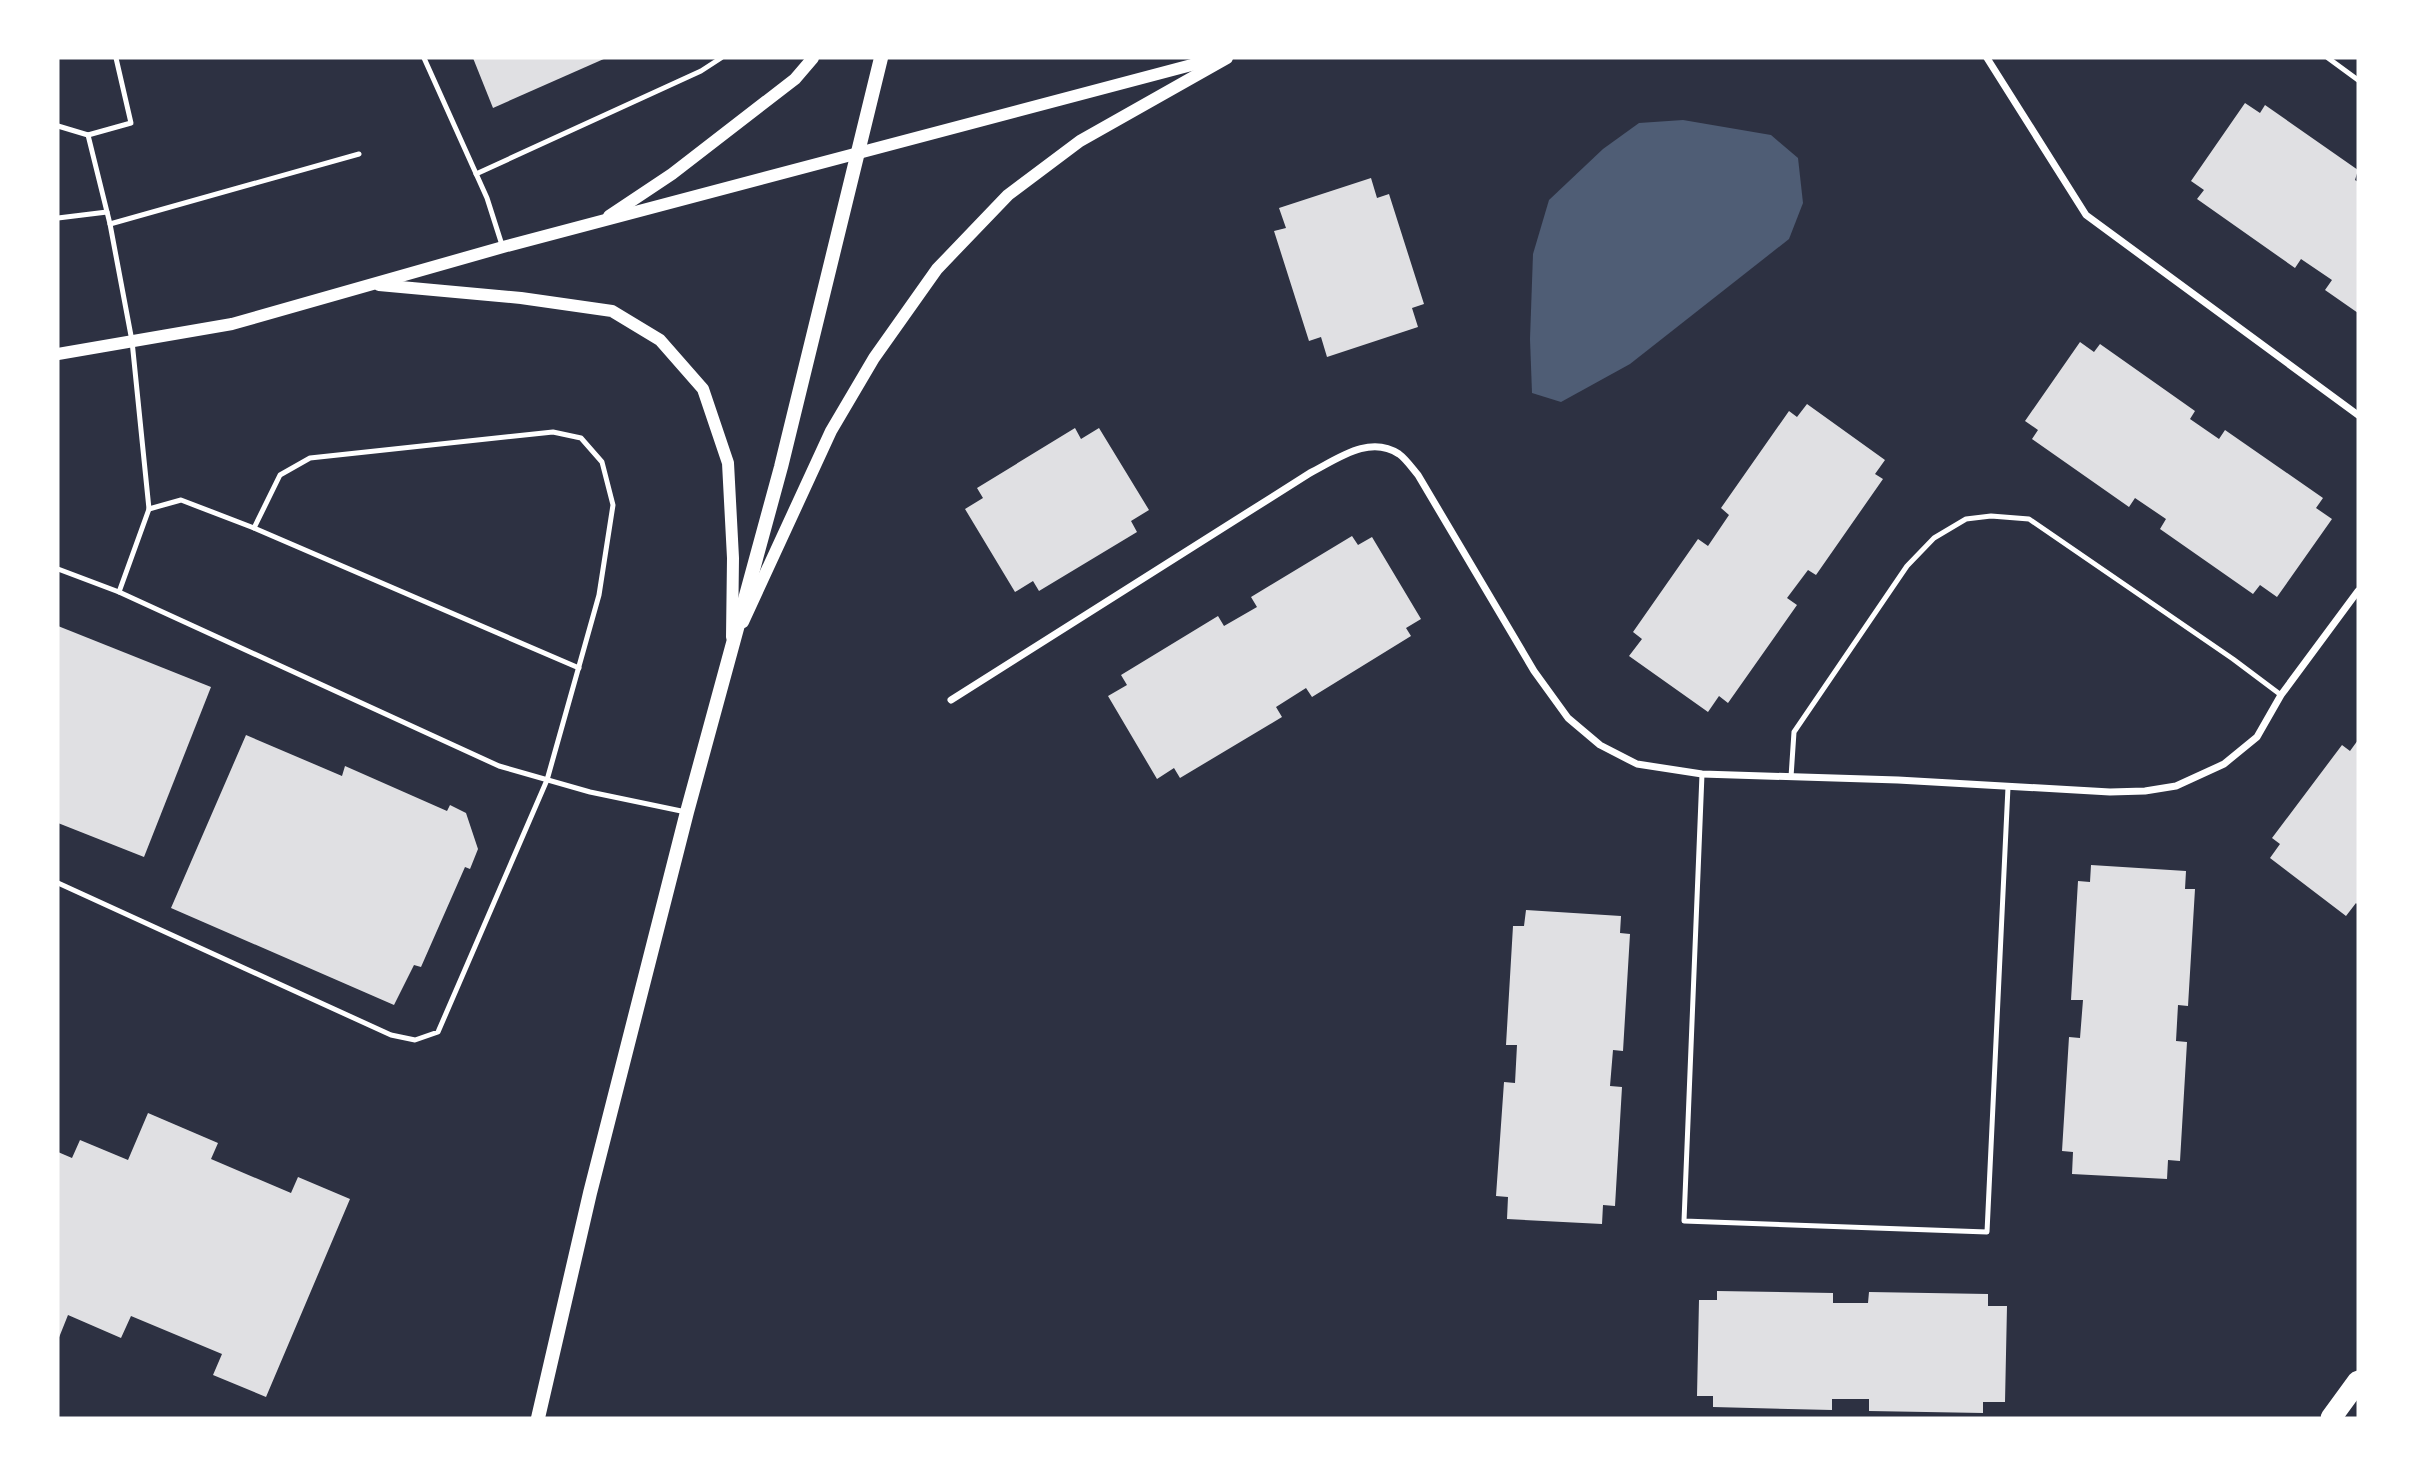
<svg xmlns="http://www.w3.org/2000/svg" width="2416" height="1476" font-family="Lato,sans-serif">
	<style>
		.water { fill: #4f5d75 }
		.building { fill: #e0e0e3 }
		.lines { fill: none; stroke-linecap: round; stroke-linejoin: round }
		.service { stroke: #fff; stroke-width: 5 }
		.minor { stroke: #fff; stroke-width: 7 }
		.tertiary { stroke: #fff; stroke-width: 12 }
		.secondary { stroke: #fff; stroke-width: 14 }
		.motorway { stroke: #fff; stroke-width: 21 }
	</style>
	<rect width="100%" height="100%" fill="#2d3142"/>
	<path class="water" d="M 1683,120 L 1771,135 L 1798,158 L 1803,203 L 1789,239 L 1630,364 L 1561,402 L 1532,393 L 1530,339 L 1533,254 L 1549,200 L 1603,149 L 1639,123 Z"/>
	<g class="building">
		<path d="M 473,58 L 606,58 L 493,108 Z"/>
		<path d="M 2245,103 L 2260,113 L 2265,105 L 2358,170 L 2355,180 L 2358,182 L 2358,313 L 2325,290 L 2332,280 L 2301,259 L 2295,268 L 2197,199 L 2204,190 L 2191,181 Z"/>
		<path d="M 1371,178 L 1377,198 L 1389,194 L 1424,304 L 1412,308 L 1418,327 L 1327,357 L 1321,337 L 1309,341 L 1274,231 L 1286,228 L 1279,208 Z"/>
		<path d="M 2080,342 L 2094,352 L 2100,344 L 2195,411 L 2190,419 L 2219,439 L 2225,430 L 2323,498 L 2316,508 L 2332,519 L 2277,597 L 2260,585 L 2253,594 L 2160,529 L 2166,519 L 2135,498 L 2129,507 L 2032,439 L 2038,430 L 2025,421 Z"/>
		<path d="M 1807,404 L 1885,460 L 1875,474 L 1883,479 L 1816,575 L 1808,570 L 1787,598 L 1797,605 L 1728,703 L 1719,696 L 1708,712 L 1629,656 L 1642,639 L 1633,632 L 1698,539 L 1708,546 L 1729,515 L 1721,508 L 1789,411 L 1797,417 Z"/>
		<path d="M 1075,428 L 1081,439 L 1099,428 L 1149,510 L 1131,521 L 1137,532 L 1039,591 L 1033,581 L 1015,592 L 965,509 L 983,498 L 977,488 Z"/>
		<path d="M 1352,536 L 1358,545 L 1372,537 L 1421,619 L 1406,628 L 1411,636 L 1312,697 L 1306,688 L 1276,707 L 1282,717 L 1180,778 L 1174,768 L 1157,779 L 1108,696 L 1127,685 L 1121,675 L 1218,616 L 1224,626 L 1257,607 L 1251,597 Z"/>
		<path d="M 58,626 L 211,687 L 144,857 L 58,823 Z"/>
		<path d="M 246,735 L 342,776 L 345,766 L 447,811 L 450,805 L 466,813 L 478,849 L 470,869 L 465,867 L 421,967 L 414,965 L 394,1005 L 171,908 Z"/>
		<path d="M 2358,740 L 2358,905 L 2356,903 L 2346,916 L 2270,858 L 2280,844 L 2272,838 L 2342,745 L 2350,751 Z"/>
		<path d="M 2091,865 L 2186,871 L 2185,889 L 2195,889 L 2188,1006 L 2178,1005 L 2176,1041 L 2187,1042 L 2180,1161 L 2168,1160 L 2167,1179 L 2072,1174 L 2073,1152 L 2062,1151 L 2069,1037 L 2080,1038 L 2083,1000 L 2071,1000 L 2078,881 L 2090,882 Z"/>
		<path d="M 1526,910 L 1621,916 L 1620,933 L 1630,934 L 1623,1051 L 1613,1050 L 1610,1086 L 1622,1087 L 1615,1206 L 1603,1205 L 1602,1224 L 1507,1219 L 1508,1197 L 1496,1196 L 1504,1082 L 1515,1083 L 1517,1045 L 1506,1045 L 1513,926 L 1524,926 Z"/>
		<path d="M 148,1113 L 218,1143 L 211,1159 L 291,1193 L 298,1177 L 350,1199 L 266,1397 L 213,1375 L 222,1354 L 131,1316 L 121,1338 L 68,1315 L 58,1340 L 58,1152 L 72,1158 L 80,1140 L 128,1160 Z"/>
		<path d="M 1717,1291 L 1833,1293 L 1833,1303 L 1868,1303 L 1869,1292 L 1988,1294 L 1988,1306 L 2007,1306 L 2005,1402 L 1983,1402 L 1983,1413 L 1869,1411 L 1869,1399 L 1832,1399 L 1832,1410 L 1713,1407 L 1713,1396 L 1697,1396 L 1699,1300 L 1717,1300 Z"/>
	</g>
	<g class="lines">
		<g class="service">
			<path d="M 424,58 L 487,198 L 502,245"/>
			<path d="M 2328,58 L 2358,80"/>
			<path d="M 58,126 L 88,135 L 131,123 L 116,58"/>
			<path d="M 88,135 L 110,224 L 132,341 L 149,509 L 119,592 L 499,766 L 590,792 L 686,812"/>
			<path d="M 476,174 L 701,71 L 721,58"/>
			<path d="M 58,218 L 107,212"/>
			<path d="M 110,224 L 359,154"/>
			<path d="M 254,528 L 579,668"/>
			<path d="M 58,569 L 119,592"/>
			<path d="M 1702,774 L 1684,1221 L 1987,1232 L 2008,787"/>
			<path d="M 1791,777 L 1794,732 L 1907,566 L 1934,538 L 1966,519 L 1991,516 L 2029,519 L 2233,659 L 2281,695"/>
			<path d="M 58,883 L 391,1035 L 415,1040 L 438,1032 L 547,780 L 599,595 L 613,505 L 602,462 L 581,438 L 553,432 L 310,458 L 280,475 L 254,528 L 181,500 L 149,509"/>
		</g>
		<g class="minor">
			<path d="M 1987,58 L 2086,215 L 2358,415"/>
			<path d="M 951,700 L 1310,473 C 1336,460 1369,434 1399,454 C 1406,459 1412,468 1418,475 L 1534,671 L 1568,718 L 1600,745 L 1637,764 L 1702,774 L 1898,780 L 2110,792 L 2145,791 L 2176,786 L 2224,764 L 2257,737 L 2281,695 L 2358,591"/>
		</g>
		<g class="tertiary">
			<path d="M 609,216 L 672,174 L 795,79 L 813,58"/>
			<path d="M 379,285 L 521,298 L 612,311 L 660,340 L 703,389 L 728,463 L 733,558 L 732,637"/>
			<path d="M 58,354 L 232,324 L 503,247 L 1218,58"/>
			<path d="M 743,622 L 831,431 L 874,358 L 937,269 L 1008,195 L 1080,141 L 1227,58"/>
		</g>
		<path class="secondary" d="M 538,1418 L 590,1193 L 687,812 L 781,467 L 881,58"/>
		<path class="motorway" d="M 2331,1418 L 2358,1381"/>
	</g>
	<rect width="2416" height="1476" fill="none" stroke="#ffffff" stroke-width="119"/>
</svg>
